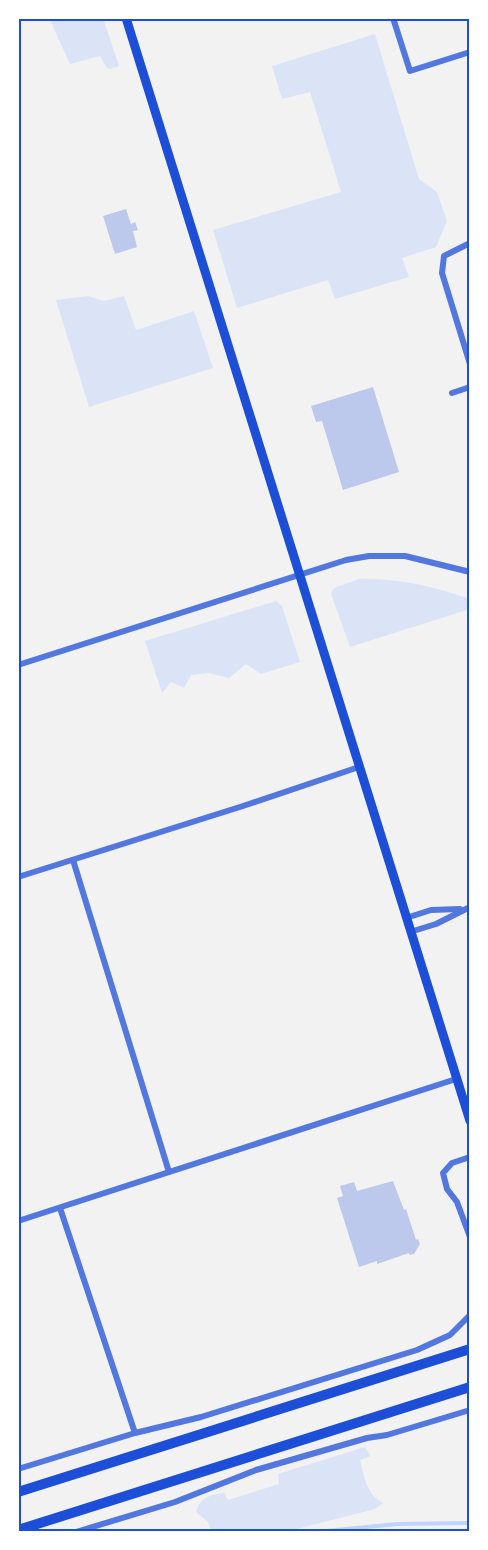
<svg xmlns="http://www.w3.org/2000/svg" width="488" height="1550" font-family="'Varela Round',sans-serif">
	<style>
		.green { fill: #dbe4f7 }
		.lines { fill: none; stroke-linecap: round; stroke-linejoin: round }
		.stream { stroke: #bfd3fe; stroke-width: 4 }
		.building { fill: #bdc9ec }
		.minor { stroke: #5277de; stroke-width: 6 }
		.secondary { stroke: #1d4ed8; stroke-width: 9 }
		.trunk { stroke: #1d4ed8; stroke-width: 10 }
		.neatline { fill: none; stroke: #1d4ed8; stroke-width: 2 }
	</style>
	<rect width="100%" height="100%" fill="#f2f2f2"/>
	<g class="green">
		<path d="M 49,18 L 103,18 L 119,66 L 110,69 L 107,68 L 100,56 L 70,64 Z"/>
		<path d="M 375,34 L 419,179 L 437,192 L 447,221 L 436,247 L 402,258 L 409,277 L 335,299 L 328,280 L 237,308 L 213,230 L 341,192 L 310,92 L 282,99 L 272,66 Z"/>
		<path d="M 88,296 L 104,301 L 124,296 L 136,330 L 194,311 L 213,368 L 89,407 L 56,300 Z"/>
		<path d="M 359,579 C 398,578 433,586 470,599 L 470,609 L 350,647 L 331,594 L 334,588 Z"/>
		<path d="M 276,601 L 282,606 L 300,662 L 261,674 L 246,664 L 229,678 L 208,673 L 191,675 L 184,688 L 171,682 L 162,693 L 145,641 Z"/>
		<path d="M 365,1447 L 371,1456 L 360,1460 C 365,1478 366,1494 383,1503 L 375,1509 L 285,1532 L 212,1532 L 208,1522 L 196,1512 C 200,1497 210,1495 224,1493 L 228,1500 L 279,1484 L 278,1474 Z"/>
	</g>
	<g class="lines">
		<path class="stream" d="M 316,1532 L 397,1524 L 470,1523"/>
	</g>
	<g class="building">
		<path d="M 126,209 L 131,224 L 135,222 L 138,230 L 133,231 L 137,247 L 115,254 L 103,216 Z"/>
		<path d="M 373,387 L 399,472 L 343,490 L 322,421 L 316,422 L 311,406 Z"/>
		<path d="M 393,1181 L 404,1210 L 406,1209 L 416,1240 L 418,1239 L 420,1244 L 414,1254 L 410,1255 L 409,1253 L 377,1264 L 377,1261 L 359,1267 L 337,1198 L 343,1196 L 340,1186 L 354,1182 L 357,1191 Z"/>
	</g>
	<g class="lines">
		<g class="minor">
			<path d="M 393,18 L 410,71 L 470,52"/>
			<path d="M 470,243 L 444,256 L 442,273 L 470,364"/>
			<path d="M 452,393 L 470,387"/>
			<path d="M 18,665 L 346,560 L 369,556 L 405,556 L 470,572"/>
			<path d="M 73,860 L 169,1172"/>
			<path d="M 18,877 L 243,806 L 359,767"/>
			<path d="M 406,918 L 431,910 L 460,909"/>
			<path d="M 410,932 L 436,924 L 470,907"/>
			<path d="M 470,1157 L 452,1163 L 443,1173 L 447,1189 L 457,1202 L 470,1237"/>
			<path d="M 60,1208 L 135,1433"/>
			<path d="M 18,1221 L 456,1079"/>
			<path d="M 18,1469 L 135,1433 L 201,1417 L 417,1350 L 450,1335 L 470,1315"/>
			<path d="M 76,1532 L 175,1502 L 256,1470 L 367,1438 L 387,1435 L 470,1410"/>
		</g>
		<path class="secondary" d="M 126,18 L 470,1121"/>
		<g class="trunk">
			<path d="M 18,1492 L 470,1349"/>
			<path d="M 18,1530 L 470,1387"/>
		</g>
	</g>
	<rect width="488" height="1550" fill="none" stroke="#ffffff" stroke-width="39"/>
	<rect x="20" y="20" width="448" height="1510" class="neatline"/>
</svg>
